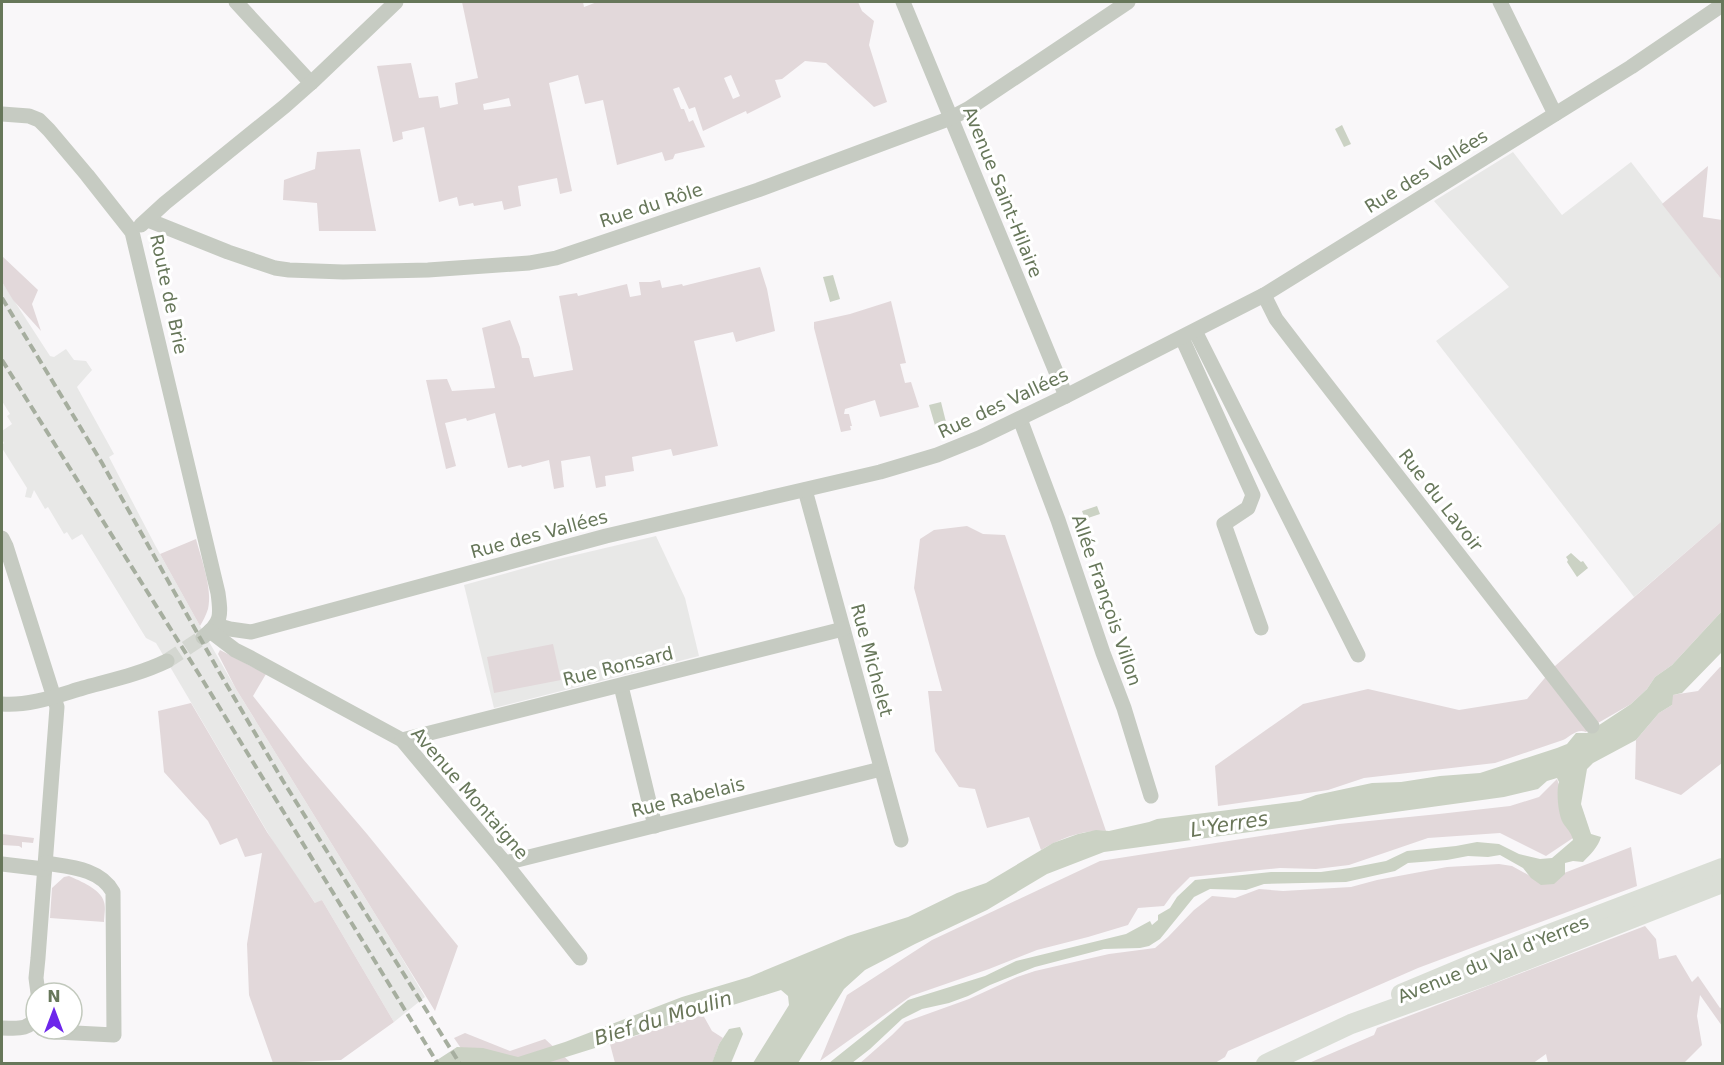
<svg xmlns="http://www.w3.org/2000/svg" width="1724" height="1065" font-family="'DejaVu Sans',sans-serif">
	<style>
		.built { fill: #e8e8e7 }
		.green { fill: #e2d8da; fill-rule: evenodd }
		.water { fill: #cbd2c4 }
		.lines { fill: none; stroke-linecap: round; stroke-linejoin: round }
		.minor-tunnel { stroke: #d4d7d1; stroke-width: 15; stroke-dasharray: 15 8; stroke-linecap: butt }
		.minor { stroke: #c6cbc2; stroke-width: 15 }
		.major { stroke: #daded6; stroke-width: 20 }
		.rail { stroke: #a6ae9f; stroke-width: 4; stroke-dasharray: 9 4.5; stroke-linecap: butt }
		.labels { text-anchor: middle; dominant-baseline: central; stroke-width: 6; stroke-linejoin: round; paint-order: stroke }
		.street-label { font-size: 18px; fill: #67775a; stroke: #fff }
		.water-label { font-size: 20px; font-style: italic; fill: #6a7659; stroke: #fff }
	</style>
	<rect width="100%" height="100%" fill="#f9f7f9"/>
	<g class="built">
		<path d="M 1513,152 L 1562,215 L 1631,162 L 1722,280 L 1722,521 L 1634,597 L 1436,341 L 1509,287 L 1434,201 Z"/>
		<path d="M 2,282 L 50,356 L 54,357 L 66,349 L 74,360 L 86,361 L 92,370 L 77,387 L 114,454 L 109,457 L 155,545 L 200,626 L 236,689 L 396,948 L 425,997 L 394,1022 L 322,900 L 316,904 L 281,855 L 156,643 L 146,638 L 82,534 L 72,540 L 67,532 L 64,534 L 48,507 L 45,509 L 34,490 L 31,498 L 25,497 L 27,488 L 2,448 L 2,445 L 4,443 L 2,439 L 2,431 L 12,424 L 7,416 L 10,414 L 2,401 Z"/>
		<path d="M 656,536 L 685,598 L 699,656 L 494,708 L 464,585 L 550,561 Z"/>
	</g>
	<g class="green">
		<path d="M 462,2 L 583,2 L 584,7 L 597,2 L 858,2 L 862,11 L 874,21 L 869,45 L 887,102 L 874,107 L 826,63 L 805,61 L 782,79 L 775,80 L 781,97 L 747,114 L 746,111 L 703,131 L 695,107 L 689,109 L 679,87 L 673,89 L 681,109 L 684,109 L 689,122 L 693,120 L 705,147 L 675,154 L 673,159 L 665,161 L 662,152 L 617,165 L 603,100 L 585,104 L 578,75 L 549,83 L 572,191 L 560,194 L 557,178 L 518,186 L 521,206 L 504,210 L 502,201 L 474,206 L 473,203 L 459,206 L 457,197 L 439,202 L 424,127 L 402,132 L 403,139 L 393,142 L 377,66 L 411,63 L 419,98 L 438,96 L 440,108 L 458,104 L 455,83 L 478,78 ZM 731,75 L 740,96 L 733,99 L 724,78 ZM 509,98 L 511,106 L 484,110 L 483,104 Z"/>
		<path d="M 360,149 L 376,231 L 319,231 L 317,203 L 283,200 L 284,180 L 315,169 L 317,152 Z"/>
		<path d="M 1708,166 L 1703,217 L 1722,220 L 1722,280 L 1662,204 Z"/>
		<path d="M 2,256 L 38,290 L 32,304 L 41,331 L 13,300 L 2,282 Z"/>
		<path d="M 760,267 L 767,289 L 775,331 L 736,342 L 733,332 L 694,341 L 718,446 L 673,456 L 671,449 L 632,457 L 634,471 L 605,476 L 606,486 L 596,488 L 590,456 L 561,461 L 564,487 L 554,489 L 549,460 L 522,467 L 521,465 L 508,468 L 495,413 L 467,421 L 466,418 L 445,423 L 456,466 L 446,469 L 426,380 L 447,379 L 452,391 L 495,388 L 482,328 L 510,320 L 520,347 L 522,358 L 529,358 L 534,377 L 573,370 L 559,296 L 577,293 L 578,296 L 627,284 L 630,297 L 641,295 L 639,282 L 651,282 L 660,280 L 662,288 L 682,284 L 683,286 Z"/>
		<path d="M 891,301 L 906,363 L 900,364 L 905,383 L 911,382 L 919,407 L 880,417 L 875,400 L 845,409 L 844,414 L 849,414 L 852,426 L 850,426 L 851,430 L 841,432 L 814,328 L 814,322 L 850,314 Z"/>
		<path d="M 1722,521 L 1722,611 L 1672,665 L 1655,677 L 1647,689 L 1631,704 L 1598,723 L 1586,732 C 1577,728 1570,737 1563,740 L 1495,763 L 1364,778 L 1328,790 L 1218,806 L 1215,766 L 1303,704 L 1368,689 L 1459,710 L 1527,699 L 1555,666 Z"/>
		<path d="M 967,526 L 983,534 L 1005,535 L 1106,831 C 1084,829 1059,839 1041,850 L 1029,817 L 987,828 L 975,789 L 959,787 L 935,751 L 928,691 L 942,691 L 914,588 L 920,539 L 934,530 Z"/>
		<path d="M 196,539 C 201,558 213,590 208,609 C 206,615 203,621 200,626 L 160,554 Z"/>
		<path d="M 553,644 L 561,680 L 494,693 L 487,657 Z"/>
		<path d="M 220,650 L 266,674 L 253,696 L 303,759 L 367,834 L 458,946 L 435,1011 L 236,689 L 218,654 Z"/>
		<path d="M 1720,667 L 1722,667 L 1722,763 L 1681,795 L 1635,779 L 1636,740 L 1659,713 L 1672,705 L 1672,695 L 1698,691 Z"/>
		<path d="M 191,703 L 267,832 L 315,903 L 322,900 L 394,1022 L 341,1060 L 273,1063 L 249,995 L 247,944 L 262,853 L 245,857 L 237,838 L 220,845 L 208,821 L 164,772 L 158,711 Z"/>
		<path d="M 1557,779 L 1576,836 L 1546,856 L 1500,833 L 1428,838 L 1349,865 L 1316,869 L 1280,868 L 1190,877 L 1172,895 L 1164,906 L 1138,908 L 1128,925 L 1088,937 L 1037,950 L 989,969 L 911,996 L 820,1061 L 847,995 L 932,940 L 1100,861 L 1339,824 L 1439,814 L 1510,806 L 1539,797 Z"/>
		<path d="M 2,834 L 34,838 L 33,843 L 22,842 L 22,848 L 19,846 L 2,845 Z"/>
		<path d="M 1631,847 L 1637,886 L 1418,968 L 1228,1051 L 1225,1057 L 1215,1063 L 859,1064 L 892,1035 L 905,1022 L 969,999 L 1017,977 L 1035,971 L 1109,954 L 1155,948 L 1168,937 L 1194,910 L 1212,896 L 1235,898 L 1259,889 L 1283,891 L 1351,887 L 1377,880 L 1447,867 L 1499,864 L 1512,866 L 1541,882 Z"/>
		<path d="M 69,876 C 80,881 101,889 104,902 C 106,908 104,916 104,922 L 50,918 L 52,888 L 64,877 Z"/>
		<path d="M 1645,926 L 1656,939 L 1659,959 L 1676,955 L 1692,982 L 1698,976 L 1720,1008 L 1722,1007 L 1722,1026 L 1700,995 L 1697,1016 L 1702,1045 L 1684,1063 L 1548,1063 L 1546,1054 L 1532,1064 L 1309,1063 L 1374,1035 L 1377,1028 Z"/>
		<path d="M 703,1015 L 712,1031 L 723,1038 L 719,1044 L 712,1064 L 615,1063 L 610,1044 Z"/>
		<path d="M 465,1033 L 510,1051 L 545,1039 L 571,1063 L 471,1063 L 454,1038 Z"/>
	</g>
	<g class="water">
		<path d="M 1342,125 L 1351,144 L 1344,147 L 1335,129 Z"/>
		<path d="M 833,275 L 840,299 L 830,302 L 823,277 Z"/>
		<path d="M 941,402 L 947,426 L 936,429 L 929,405 Z"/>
		<path d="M 1097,506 L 1100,514 L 1085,519 L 1082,511 Z"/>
		<path d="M 1571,553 L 1581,562 L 1583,561 L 1588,568 L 1577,577 L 1567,562 L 1568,560 L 1566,557 Z"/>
		<path d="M 1722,611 L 1722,652 L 1682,693 L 1673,695 L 1672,705 L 1659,713 L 1636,740 L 1593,763 L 1587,769 L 1581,804 L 1591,834 L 1601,837 C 1598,847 1590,855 1583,862 L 1573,861 L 1565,863 L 1565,874 L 1554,884 L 1541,885 L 1531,878 L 1523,868 L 1500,855 L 1488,857 L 1468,856 L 1447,860 L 1408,863 L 1395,871 L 1346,882 L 1264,884 L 1246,890 L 1210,889 L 1194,897 L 1160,939 L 1149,946 L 1140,948 L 1104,949 L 1035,967 L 990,985 L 968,996 L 949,1003 L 922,1009 L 902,1019 L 870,1049 L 852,1063 L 829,1063 L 908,1000 L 985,976 L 1016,961 L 1126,934 L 1150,921 L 1152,925 L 1158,920 L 1158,915 L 1170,908 L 1177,897 L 1195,880 L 1271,872 L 1321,872 L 1350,868 L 1386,861 L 1407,851 L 1456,846 L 1477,842 L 1499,844 L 1519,854 L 1540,859 L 1552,858 L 1573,840 C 1571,832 1567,829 1563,823 C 1558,815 1556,790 1559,782 L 1557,778 L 1547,781 L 1538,789 L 1504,797 L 1104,852 L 1047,874 L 987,910 L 915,944 L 865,970 L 844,989 L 798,1063 L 753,1063 L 789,1005 L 788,996 L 781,990 L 547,1063 L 431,1064 L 457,1047 L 483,1048 L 518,1057 L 565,1042 L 682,997 L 749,977 L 848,936 L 908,917 L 957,893 L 986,883 L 1053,843 L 1078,834 L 1096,830 L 1109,831 L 1149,822 L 1157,819 L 1300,801 L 1316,795 L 1372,783 L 1401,782 L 1440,776 L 1480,773 L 1557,748 L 1567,744 L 1576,733 L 1587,733 L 1631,704 L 1647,689 L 1655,677 L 1672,665 Z"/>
		<path d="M 740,1027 L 743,1034 L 731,1063 L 712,1063 L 719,1044 L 729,1029 Z"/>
	</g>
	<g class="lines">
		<path class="minor-tunnel" d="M 167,661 L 203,637"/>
		<g class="minor">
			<path d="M 236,2 L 311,83"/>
			<path d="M 903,2 L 1066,396"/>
			<path d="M 1500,2 L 1555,114"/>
			<path d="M 2,114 L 29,116 L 39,120 L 49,130 L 87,175 L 132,232 L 218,593 C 221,615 222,623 203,637"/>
			<path d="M 148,220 L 228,252 L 275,268 L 289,270 L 343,272 L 428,270 L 529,263 L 556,258 L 758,190 L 951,118 L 968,109 L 1128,2"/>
			<path d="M 141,225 L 165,203 L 285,106 L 311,83 L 396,2"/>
			<path d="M 1264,295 L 1276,319 L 1302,353 L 1592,726"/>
			<path d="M 1195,331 L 1358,655"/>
			<path d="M 1182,338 L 1253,495 L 1248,508 L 1224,524 L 1261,628"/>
			<path d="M 1020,419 L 1058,520 L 1103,653 L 1124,708 L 1151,796"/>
			<path d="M 805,490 L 901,840"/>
			<path d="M 2,538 L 6,546 L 57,707 L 38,958 L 36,978 L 38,993"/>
			<path d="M 216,625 L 230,629 L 251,632 L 606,536 L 880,472 L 937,455 L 979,438 L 1066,396 L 1264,295 L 1631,67 L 1722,5"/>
			<path d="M 210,631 L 235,650 L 251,658 L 402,740 L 505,863 L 580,958"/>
			<path d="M 621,686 L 655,826"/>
			<path d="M 2,704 C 30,706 56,696 83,688 C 112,680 140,674 167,661"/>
			<path d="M 402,740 L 843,629"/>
			<path d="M 505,863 L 881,769"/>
			<path d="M 2,864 L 44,869"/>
			<path d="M 2,1028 C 16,1028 29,1031 36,1017"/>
			<path d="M 42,1029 L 56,1032 L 114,1035 L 113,892 C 100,868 69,867 45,863"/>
		</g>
		<g class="major">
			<path d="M 1401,994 L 1487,958 L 1722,868"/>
			<path d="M 1266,1064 L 1351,1024 L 1490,974 L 1722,883"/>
		</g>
		<g class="rail">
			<path d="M 2,298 L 102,463 L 218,670 L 283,781 L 460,1064"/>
			<path d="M 2,360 L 202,679 L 438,1064"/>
		</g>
	</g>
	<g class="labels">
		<g class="street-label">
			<text transform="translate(1426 171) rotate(-32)">Rue des Vallées</text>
			<text transform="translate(1003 192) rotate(68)">Avenue Saint-Hilaire</text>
			<text transform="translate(651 205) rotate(-18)">Rue du Rôle</text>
			<text transform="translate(169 294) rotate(78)">Route de Brie</text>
			<text transform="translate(1003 403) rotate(-25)">Rue des Vallées</text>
			<text transform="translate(1441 500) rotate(52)">Rue du Lavoir</text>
			<text transform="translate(539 534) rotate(-15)">Rue des Vallées</text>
			<text transform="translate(1107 600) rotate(71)">Allée François Villon</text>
			<text transform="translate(872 660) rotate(75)">Rue Michelet</text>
			<text transform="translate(618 666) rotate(-14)">Rue Ronsard</text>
			<text transform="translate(470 793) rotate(49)">Avenue Montaigne</text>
			<text transform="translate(688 797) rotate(-14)">Rue Rabelais</text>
			<text transform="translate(1493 959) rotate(-22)">Avenue du Val d'Yerres</text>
		</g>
		<g class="water-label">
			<text transform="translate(1229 824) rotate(-9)">L'Yerres</text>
			<text transform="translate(663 1018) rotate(-17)">Bief du Moulin</text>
		</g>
	</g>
	<rect width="1724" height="1065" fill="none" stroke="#67775a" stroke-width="6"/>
	<g transform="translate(54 1011)"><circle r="28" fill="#ffffff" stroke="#c2c9bd" stroke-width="1.5"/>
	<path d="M0-4.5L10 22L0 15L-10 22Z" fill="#6d26eb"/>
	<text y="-9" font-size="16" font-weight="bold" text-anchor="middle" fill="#67775a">N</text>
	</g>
</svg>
